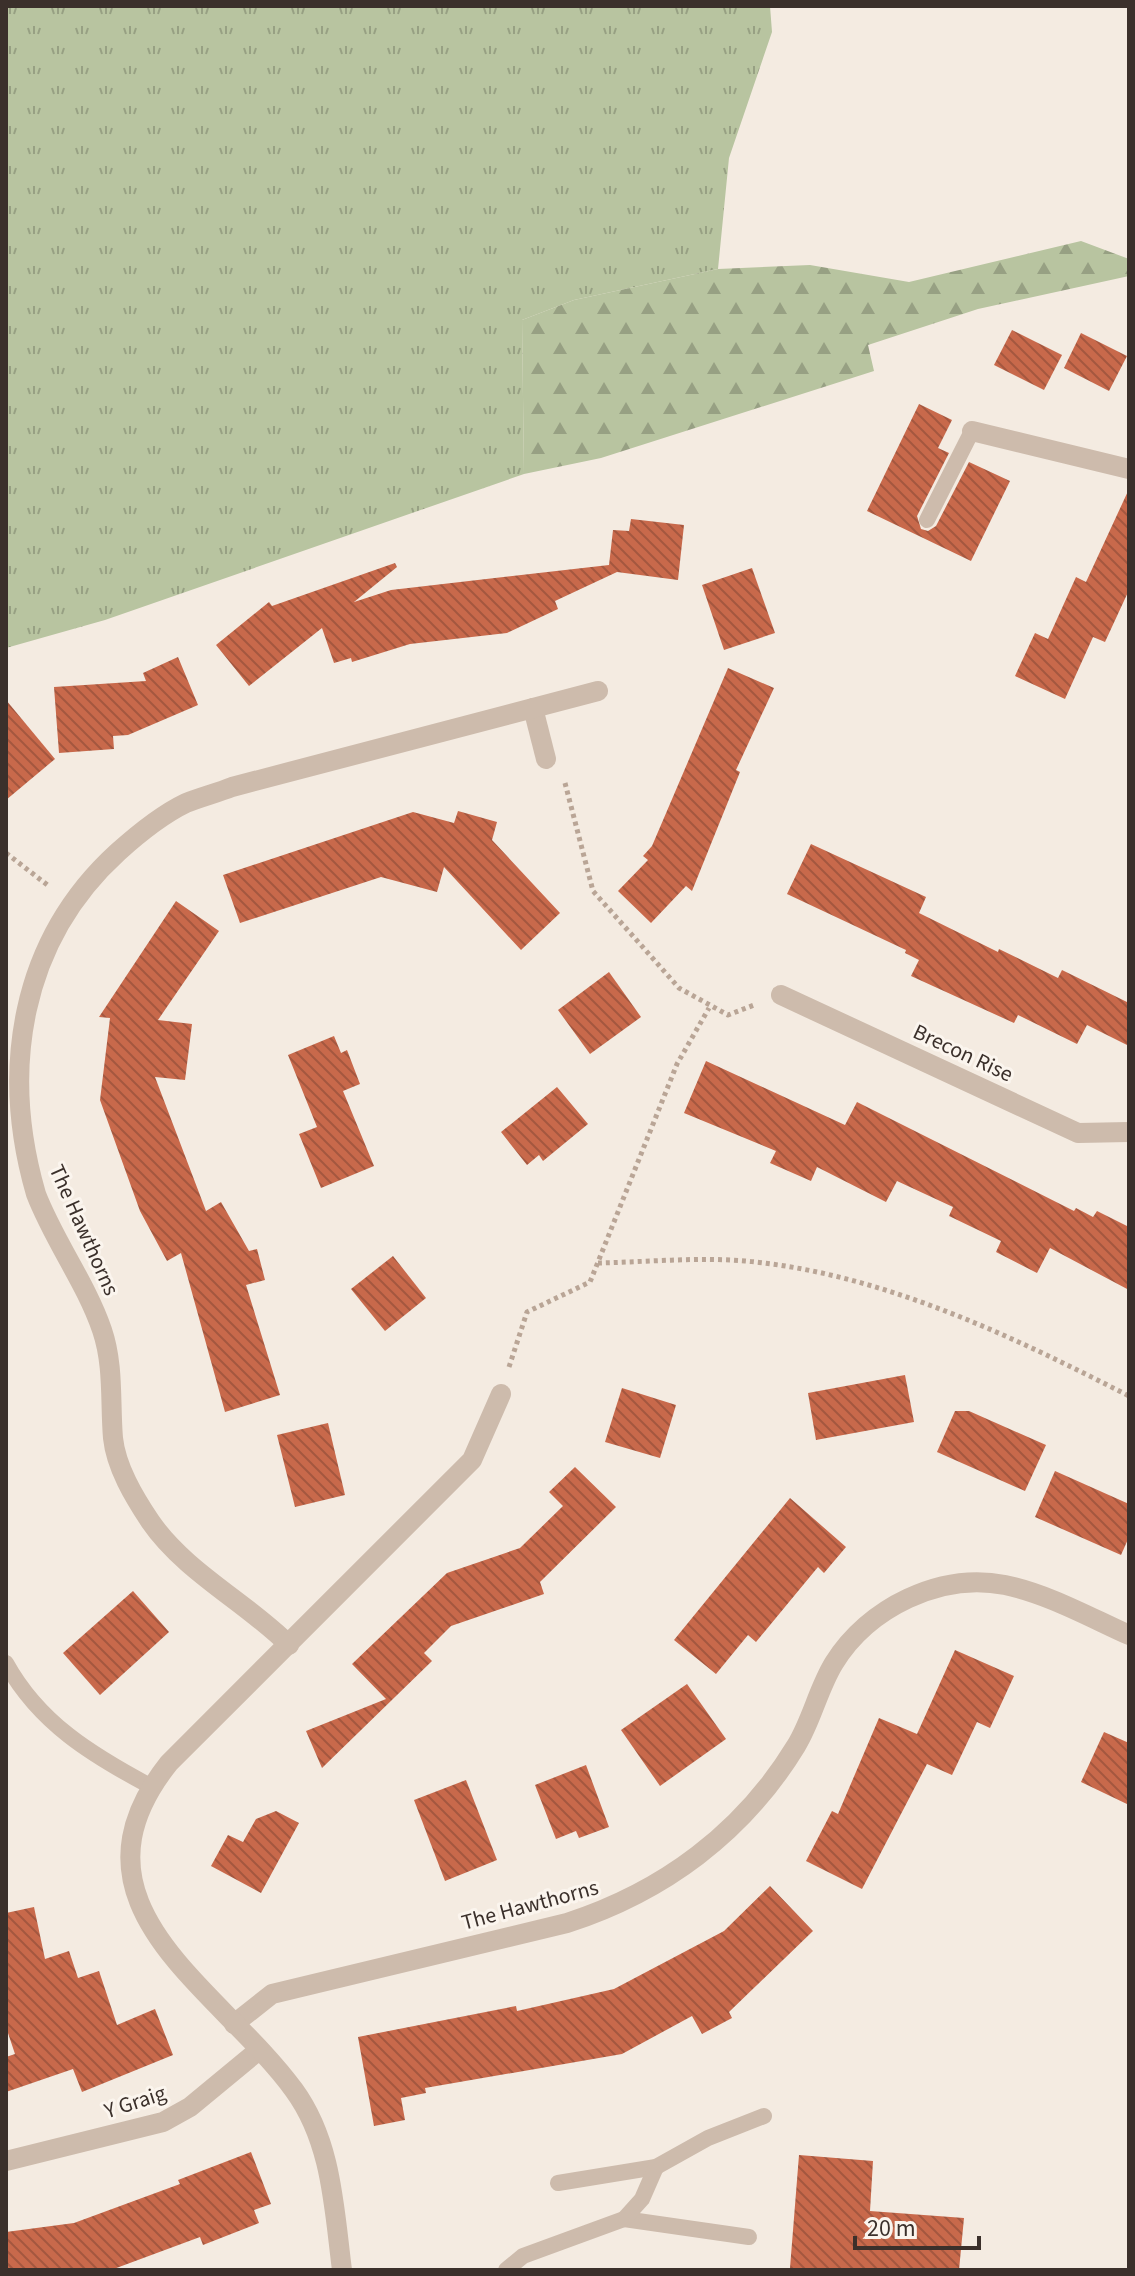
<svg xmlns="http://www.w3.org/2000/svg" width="1135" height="2276" font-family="'Source Sans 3',sans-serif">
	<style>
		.grass { fill: url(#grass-tufts) }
		.forest { fill: url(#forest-firs) }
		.building { fill: url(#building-back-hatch) }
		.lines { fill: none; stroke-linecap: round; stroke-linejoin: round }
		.path { stroke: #b9a596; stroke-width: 5; stroke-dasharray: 4 4; stroke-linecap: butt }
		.service { stroke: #cdbbac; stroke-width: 16 }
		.minor { stroke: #cdbbac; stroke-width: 20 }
		.labels { text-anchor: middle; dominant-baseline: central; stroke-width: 6; stroke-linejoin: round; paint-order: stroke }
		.street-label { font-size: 22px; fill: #3b302b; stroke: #fbf5ee }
	</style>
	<defs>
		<pattern id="grass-tufts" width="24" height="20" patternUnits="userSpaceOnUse" patternTransform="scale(2)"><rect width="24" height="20" fill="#b8c4a0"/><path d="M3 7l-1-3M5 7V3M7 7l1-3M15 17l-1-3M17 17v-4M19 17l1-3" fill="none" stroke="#97a083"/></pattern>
		<pattern id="forest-firs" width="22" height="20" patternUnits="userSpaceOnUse" patternTransform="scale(2)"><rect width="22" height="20" fill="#b8c4a0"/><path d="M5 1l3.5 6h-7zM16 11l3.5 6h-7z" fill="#97a083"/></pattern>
		<pattern id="building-back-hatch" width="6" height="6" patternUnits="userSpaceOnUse" patternTransform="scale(2)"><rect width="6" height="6" fill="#c8694b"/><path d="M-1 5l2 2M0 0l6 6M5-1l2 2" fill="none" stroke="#a4573f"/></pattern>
	</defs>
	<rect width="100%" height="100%" fill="#f4ebe1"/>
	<path class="grass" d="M 6,6 L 770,6 L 772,32 L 729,158 L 718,269 L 574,300 L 522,320 L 524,474 L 105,620 L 6,648 Z"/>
	<path class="forest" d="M 1081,241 L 1129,259 L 1129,276 L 978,309 L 868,345 L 874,371 L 601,458 L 524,474 L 522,320 L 574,300 L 718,269 L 810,265 L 909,282 Z"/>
	<g class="building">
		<path d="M 1012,330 L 1062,355 L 1044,390 L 994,365 Z"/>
		<path d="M 1081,333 L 1127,356 L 1109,391 L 1064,368 Z"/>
		<path d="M 919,404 L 952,420 L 938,448 L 949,453 L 917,516 L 921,529 L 928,531 L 936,526 L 969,462 L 1010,481 L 971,561 L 867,511 Z"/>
		<path d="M 1129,489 L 1129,590 L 1105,642 L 1093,637 L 1065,699 L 1015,676 L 1035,633 L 1048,639 L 1076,577 L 1086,582 Z"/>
		<path d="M 631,519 L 684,525 L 678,580 L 617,572 L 555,601 L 558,609 L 507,633 L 410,644 L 352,662 L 351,658 L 334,663 L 322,628 L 249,686 L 216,645 L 269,602 L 272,606 L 395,563 L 397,567 L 354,602 L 391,590 L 609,565 L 613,530 L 629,531 Z"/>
		<path d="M 752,568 L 775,633 L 724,650 L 702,585 Z"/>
		<path d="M 178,657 L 198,705 L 128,735 L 113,736 L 114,749 L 59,753 L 54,687 L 146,681 L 143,673 Z"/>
		<path d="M 728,668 L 774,688 L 736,770 L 740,772 L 692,891 L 686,886 L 651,923 L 618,891 L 648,860 L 643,856 L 652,846 Z"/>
		<path d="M 6,700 L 55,759 L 6,800 Z"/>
		<path d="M 458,811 L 497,822 L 492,840 L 560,913 L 521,950 L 444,867 L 437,892 L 381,877 L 240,923 L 223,875 L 413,812 L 454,823 Z"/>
		<path d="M 811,844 L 926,897 L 919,913 L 998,952 L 999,949 L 1058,978 L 1062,970 L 1129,1003 L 1129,1046 L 1087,1025 L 1077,1044 L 1018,1015 L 1014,1023 L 911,976 L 919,960 L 905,953 L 906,950 L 787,894 Z"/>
		<path d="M 176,901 L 219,931 L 158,1020 L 192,1024 L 185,1080 L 155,1077 L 206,1211 L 221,1202 L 249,1251 L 257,1249 L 265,1280 L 246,1285 L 280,1395 L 225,1412 L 181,1253 L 167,1261 L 140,1211 L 100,1100 L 110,1018 L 99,1017 Z"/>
		<path d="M 609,972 L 641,1017 L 590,1054 L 558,1010 Z"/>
		<path d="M 334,1036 L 341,1053 L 347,1050 L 360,1084 L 343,1091 L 374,1166 L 321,1188 L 299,1134 L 317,1127 L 288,1055 Z"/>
		<path d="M 706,1061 L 845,1125 L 857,1102 L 1074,1211 L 1076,1208 L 1093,1217 L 1097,1211 L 1129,1227 L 1129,1290 L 1050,1248 L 1037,1273 L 996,1252 L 1001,1241 L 949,1216 L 953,1207 L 897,1181 L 886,1202 L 817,1167 L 811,1181 L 770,1163 L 776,1151 L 684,1113 Z"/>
		<path d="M 557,1087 L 588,1124 L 543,1161 L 539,1155 L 527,1165 L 501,1132 Z"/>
		<path d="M 393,1256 L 426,1298 L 385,1331 L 351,1289 Z"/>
		<path d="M 905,1375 L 914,1422 L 816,1440 L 808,1393 Z"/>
		<path d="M 622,1388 L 676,1405 L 660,1458 L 605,1442 Z"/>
		<path d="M 955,1411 L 969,1411 L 1046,1445 L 1025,1491 L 937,1452 Z"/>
		<path d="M 328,1423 L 345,1495 L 295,1507 L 277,1435 Z"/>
		<path d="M 575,1467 L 616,1507 L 540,1582 L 544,1594 L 451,1626 L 424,1653 L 432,1661 L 322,1768 L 306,1731 L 386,1699 L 352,1664 L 447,1573 L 520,1548 L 563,1506 L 549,1492 Z"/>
		<path d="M 1055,1471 L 1129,1504 L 1129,1537 L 1121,1555 L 1035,1517 Z"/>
		<path d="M 790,1498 L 846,1547 L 824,1573 L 818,1567 L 756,1642 L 748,1635 L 716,1674 L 674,1640 Z"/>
		<path d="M 133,1591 L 169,1632 L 100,1695 L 63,1653 Z"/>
		<path d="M 955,1650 L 1014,1676 L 990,1728 L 977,1722 L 952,1775 L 927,1764 L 862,1889 L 806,1861 L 832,1811 L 838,1814 L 879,1718 L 917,1734 Z"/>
		<path d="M 687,1684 L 726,1739 L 660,1786 L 621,1730 Z"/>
		<path d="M 1104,1732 L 1129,1743 L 1129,1805 L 1081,1782 Z"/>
		<path d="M 586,1765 L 609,1827 L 579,1838 L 576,1831 L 556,1839 L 535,1785 Z"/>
		<path d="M 466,1780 L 497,1860 L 445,1881 L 414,1800 Z"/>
		<path d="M 276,1811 L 299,1823 L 261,1893 L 211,1866 L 228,1835 L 243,1842 L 256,1819 Z"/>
		<path d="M 770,1886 L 813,1931 L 729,2012 L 732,2018 L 702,2034 L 692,2016 L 622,2054 L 425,2088 L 426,2093 L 401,2098 L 405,2120 L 374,2126 L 358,2037 L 516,2006 L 517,2011 L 614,1989 L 724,1931 Z"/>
		<path d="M 34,1907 L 45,1959 L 69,1951 L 78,1978 L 99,1971 L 117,2025 L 155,2009 L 173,2055 L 82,2092 L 73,2069 L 6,2092 L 6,2057 L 15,2054 L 6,2027 L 6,1913 Z"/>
		<path d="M 251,2152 L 271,2204 L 254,2210 L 259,2223 L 203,2245 L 200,2237 L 111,2270 L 6,2270 L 6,2232 L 74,2223 L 180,2184 L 178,2180 Z"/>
		<path d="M 799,2155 L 873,2161 L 870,2211 L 964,2218 L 959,2270 L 790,2268 Z"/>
	</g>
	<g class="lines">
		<g class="path">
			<path d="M 565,783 L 593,891 L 679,988 L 728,1015 L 754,1005"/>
			<path d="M 6,853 L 50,887"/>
			<path d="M 598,1263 C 646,1262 697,1257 745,1261 C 880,1273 1010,1335 1129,1396"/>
			<path d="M 509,1367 L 527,1312 L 590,1282 L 677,1064 L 709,1008"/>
		</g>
		<g class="service">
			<path d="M 927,520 L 972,431"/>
			<path d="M 6,1663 C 39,1723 92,1755 150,1786"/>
			<path d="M 558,2183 L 656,2167 L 708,2138 L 764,2116"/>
			<path d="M 624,2219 L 749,2237"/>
			<path d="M 506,2270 L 523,2256 L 624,2219 L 642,2199 L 656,2167"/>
		</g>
		<g class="minor">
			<path d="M 972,431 L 1129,469"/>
			<path d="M 533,708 L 546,759"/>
			<path d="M 781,995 L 1078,1133 L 1129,1132"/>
			<path d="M 289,1645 C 246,1602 185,1572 150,1521 C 134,1497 116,1467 113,1438 C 110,1403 114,1365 102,1330 C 86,1283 54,1241 36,1194 C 0,1070 20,941 118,852 C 138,834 161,815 186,803 C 201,797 217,793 232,787 L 598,691"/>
			<path d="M 234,2024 L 272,1994 L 567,1923 C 663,1892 743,1833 796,1746 C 812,1720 818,1689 834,1663 C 868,1608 940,1572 1005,1585 C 1048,1594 1089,1617 1129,1635"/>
			<path d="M 6,2161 L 163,2122 L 190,2107 L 259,2050"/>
			<path d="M 342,2270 C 334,2208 332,2142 294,2090 C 219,1987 56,1905 169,1763 L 472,1460 L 501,1394"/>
		</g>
	</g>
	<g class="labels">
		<g class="street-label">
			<text transform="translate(963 1053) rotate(25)">Brecon Rise</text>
			<text transform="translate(84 1230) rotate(66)">The Hawthorns</text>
			<text transform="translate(530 1905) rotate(-15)">The Hawthorns</text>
			<text transform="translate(135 2102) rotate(-18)">Y Graig</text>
		</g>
	</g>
	<rect width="1135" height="2276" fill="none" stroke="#3b302b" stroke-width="16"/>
	<path d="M855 2236v12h124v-12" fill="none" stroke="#3b302b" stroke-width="4"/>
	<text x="867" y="2236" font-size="24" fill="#3b302b" stroke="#fbf5ee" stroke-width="6" paint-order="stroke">20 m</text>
</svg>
